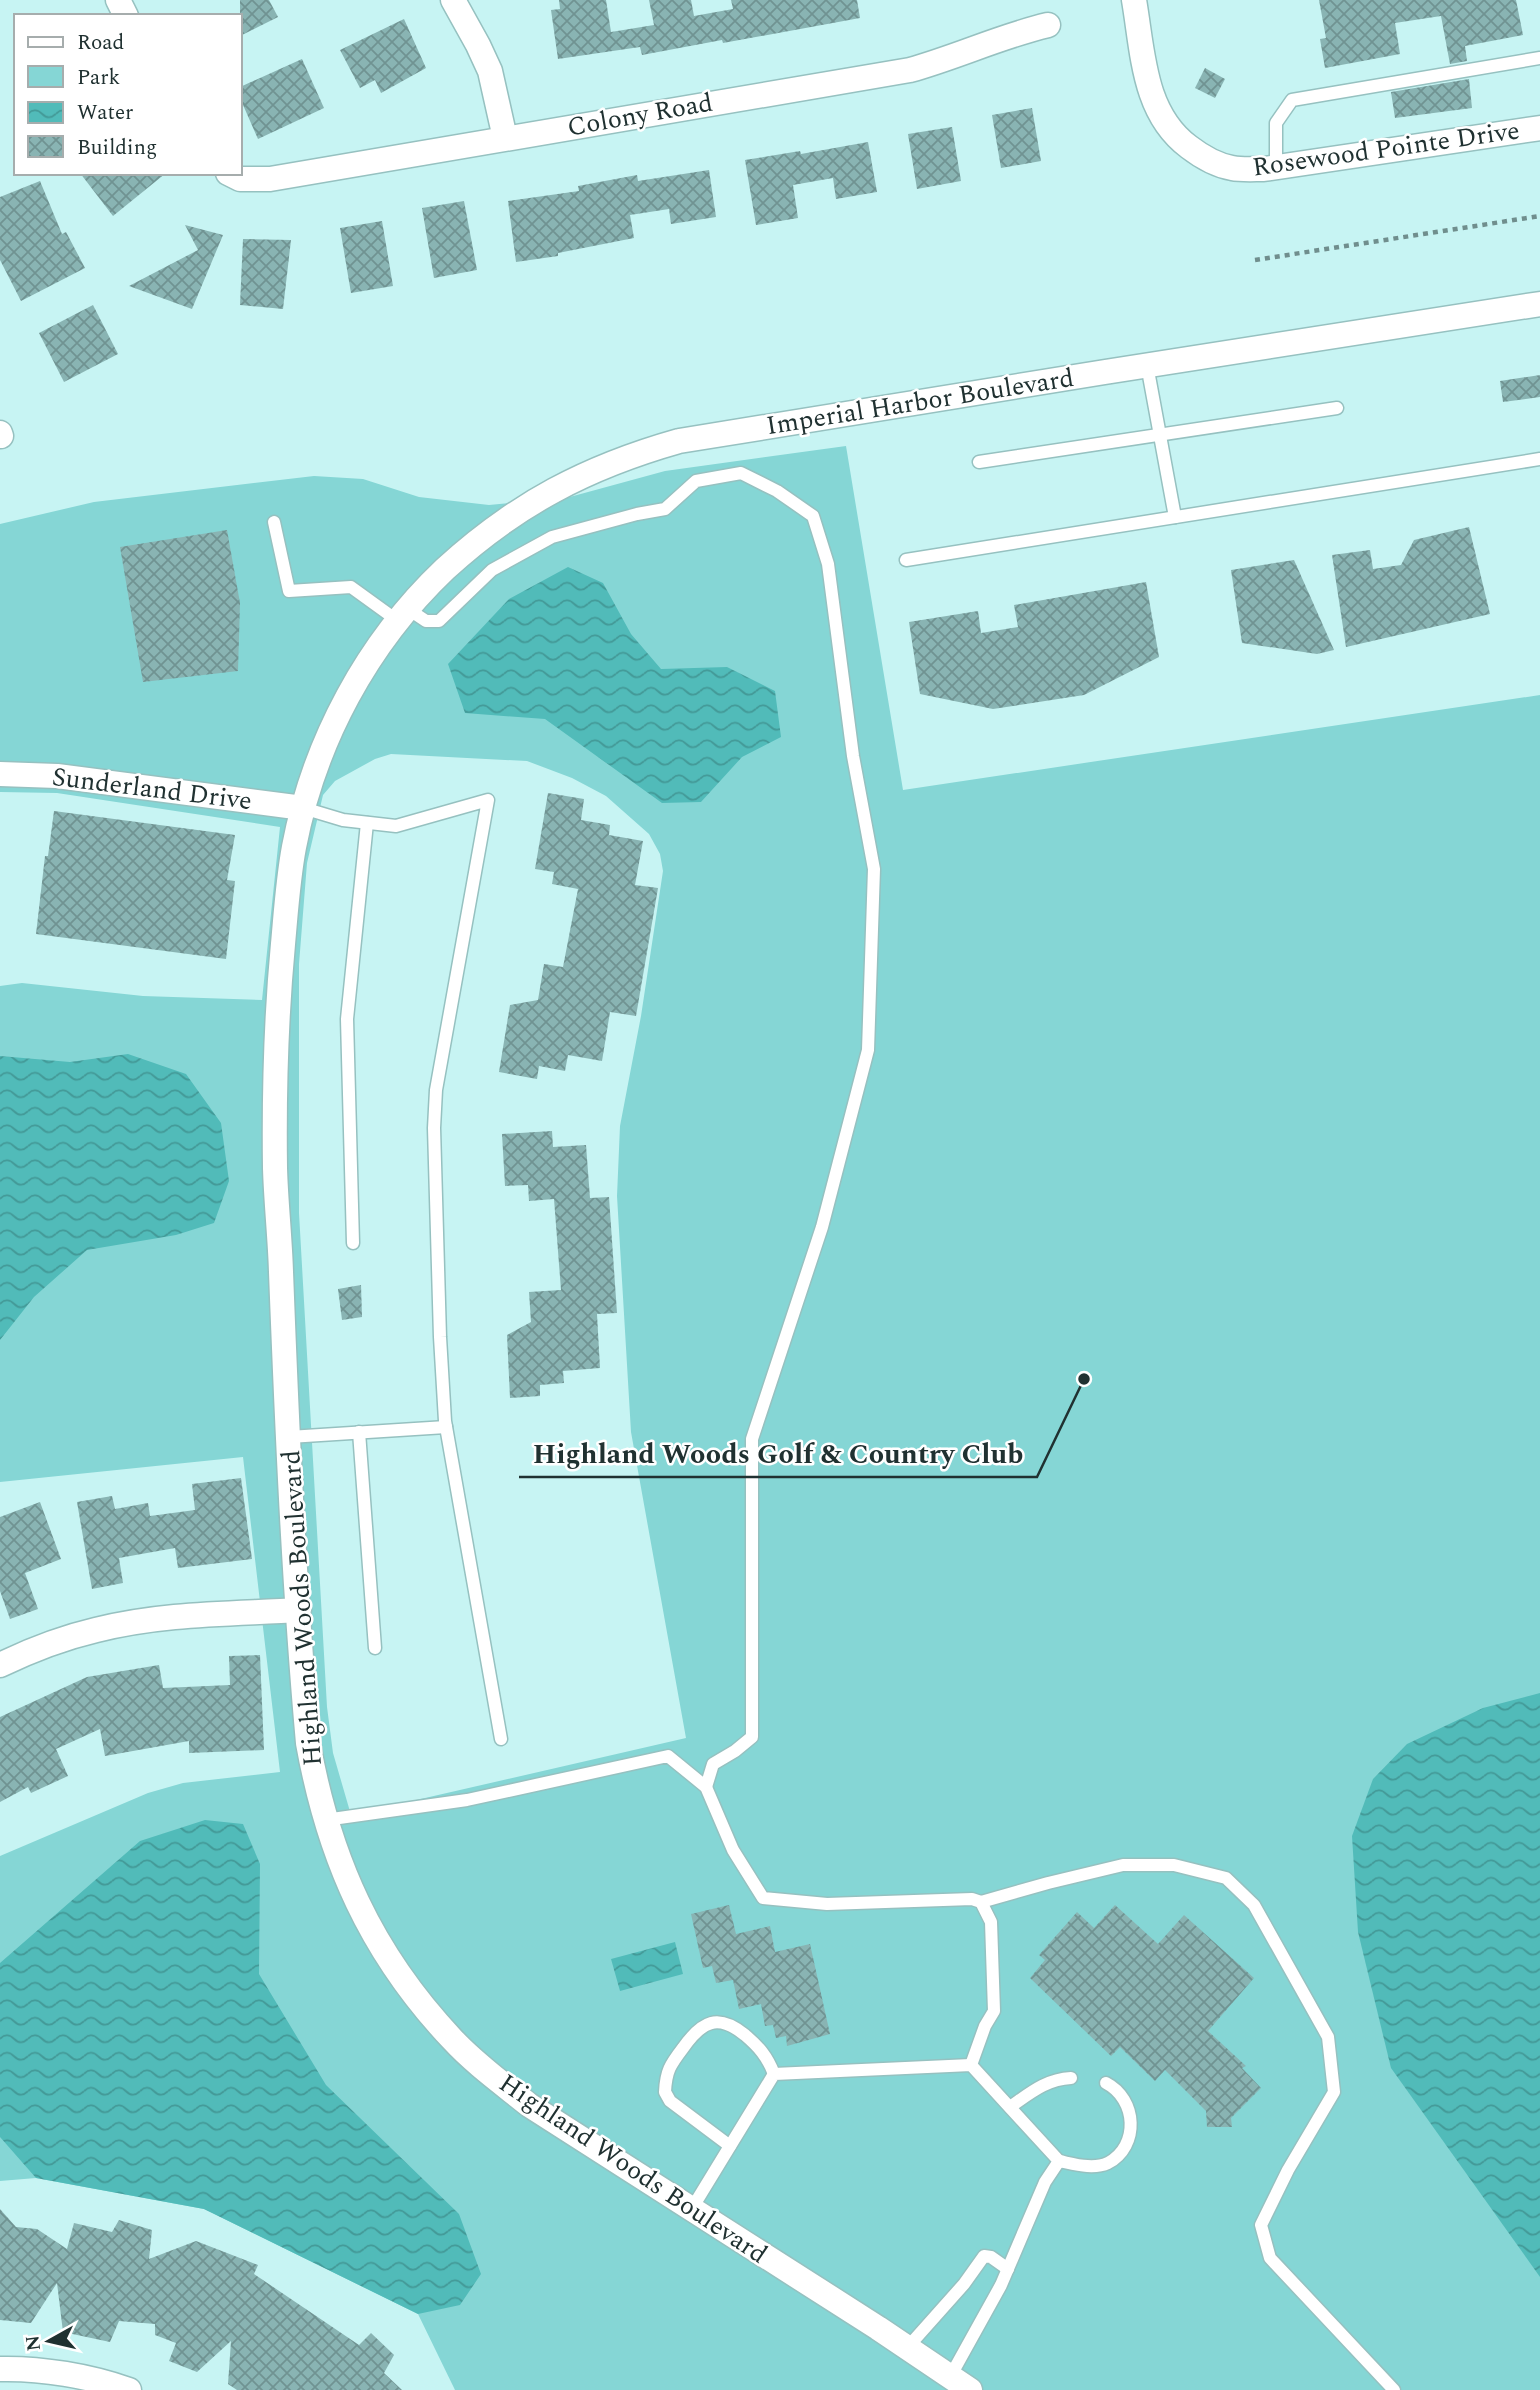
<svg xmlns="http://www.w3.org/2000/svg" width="1540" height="2390" font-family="Spectral,serif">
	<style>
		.green { fill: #85d6d5; fill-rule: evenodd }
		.water { fill: url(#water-waves) }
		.building { fill: url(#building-cross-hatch) }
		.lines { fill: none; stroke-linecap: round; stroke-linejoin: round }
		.service-casing { stroke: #96c1c0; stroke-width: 15 }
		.minor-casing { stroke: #96c1c0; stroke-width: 27 }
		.path { stroke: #708e8d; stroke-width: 4.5; stroke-dasharray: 5 5; stroke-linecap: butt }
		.service { stroke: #fff; stroke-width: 12 }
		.minor { stroke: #fff; stroke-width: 24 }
		.labels { text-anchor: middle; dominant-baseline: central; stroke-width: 5; stroke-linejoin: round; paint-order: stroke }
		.street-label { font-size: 26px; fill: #203131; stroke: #fff }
		.leader { fill: none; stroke: #203131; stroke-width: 2.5 }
		.callout-dot { fill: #203131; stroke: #fff; stroke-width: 2.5 }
		.callout-label { font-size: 28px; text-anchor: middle; font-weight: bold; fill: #203131; stroke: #fff; stroke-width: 5; stroke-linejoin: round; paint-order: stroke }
	</style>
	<defs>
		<pattern id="water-waves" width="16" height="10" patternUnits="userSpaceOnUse" patternTransform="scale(1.75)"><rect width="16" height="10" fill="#51bbb9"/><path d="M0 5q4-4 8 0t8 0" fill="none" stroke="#439997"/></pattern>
		<pattern id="building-cross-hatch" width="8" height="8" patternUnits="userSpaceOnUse" patternTransform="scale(1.75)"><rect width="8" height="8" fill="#89b4b3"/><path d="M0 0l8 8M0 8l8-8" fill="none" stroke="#709392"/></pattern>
	</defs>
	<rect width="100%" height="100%" fill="#c7f4f3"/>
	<path class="green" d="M 846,446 L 903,790 L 1540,695 L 1540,2390 L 455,2390 L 418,2314 L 204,2209 L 36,2178 L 0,2181 L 0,1856 L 148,1793 L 183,1783 L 280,1772 L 243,1457 L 0,1482 L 0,986 L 22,983 L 143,996 L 262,1000 L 280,827 L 57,793 L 0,792 L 0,524 L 94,502 L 314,476 L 363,479 L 419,497 L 489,505 L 566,498 L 665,471 ZM 391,754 L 527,761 L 572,778 L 606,796 L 649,834 L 660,854 L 663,871 L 641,1016 L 620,1126 L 617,1196 L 631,1432 L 686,1738 L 351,1815 L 333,1753 L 327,1707 L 299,1213 L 299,964 L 307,863 L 323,795 L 335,781 L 375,759 Z"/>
	<g class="water">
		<path d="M 568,567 L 603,583 L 631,634 L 661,669 L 727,667 L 775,691 L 781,737 L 742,757 L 701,802 L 662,803 L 545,719 L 465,713 L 448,664 L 509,599 Z"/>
		<path d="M 128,1054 L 186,1074 L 221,1123 L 229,1181 L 214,1223 L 176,1235 L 87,1250 L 34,1297 L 0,1340 L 0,1056 L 70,1062 Z"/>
		<path d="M 1540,1693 L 1540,2277 L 1391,2068 L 1358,1932 L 1352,1836 L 1373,1779 L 1407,1744 L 1483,1708 Z"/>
		<path d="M 205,1820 L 243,1824 L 260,1864 L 259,1974 L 326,2085 L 459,2214 L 481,2274 L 460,2305 L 418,2314 L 204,2209 L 36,2178 L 0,2137 L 0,1963 L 140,1841 Z"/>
		<path d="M 675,1942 L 683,1974 L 620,1991 L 611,1959 Z"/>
	</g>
	<g class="building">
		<path d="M 240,0 L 269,0 L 278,17 L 240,36 Z"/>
		<path d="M 559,0 L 606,0 L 611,32 L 654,25 L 649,0 L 691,0 L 694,16 L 733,9 L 731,0 L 857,0 L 860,18 L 723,43 L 722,40 L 642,55 L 640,47 L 558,59 L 551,10 L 560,9 Z"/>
		<path d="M 1319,0 L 1516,0 L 1523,35 L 1465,46 L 1467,61 L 1450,64 L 1441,16 L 1395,23 L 1400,54 L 1325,68 L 1320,39 L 1326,38 Z"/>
		<path d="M 404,19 L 426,68 L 381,93 L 375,80 L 360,88 L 340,50 Z"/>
		<path d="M 302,59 L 324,108 L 258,139 L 240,98 L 240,87 Z"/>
		<path d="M 1205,68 L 1225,79 L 1215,98 L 1195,88 Z"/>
		<path d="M 1469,79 L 1472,108 L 1395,118 L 1391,92 Z"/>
		<path d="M 1032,108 L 1041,161 L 1001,168 L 992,115 Z"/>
		<path d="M 952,127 L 961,181 L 917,189 L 908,134 Z"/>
		<path d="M 868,142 L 877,192 L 836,199 L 833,178 L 793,185 L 798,218 L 756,225 L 745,160 L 800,151 L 801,154 Z"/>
		<path d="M 709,170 L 716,217 L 671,224 L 669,209 L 630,215 L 634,238 L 558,253 L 558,256 L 516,262 L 508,201 L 579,191 L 578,186 L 637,175 L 638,181 Z"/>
		<path d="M 80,173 L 166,173 L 113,216 Z"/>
		<path d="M 40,181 L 62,234 L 66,232 L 85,268 L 21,301 L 0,260 L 0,197 Z"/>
		<path d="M 464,201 L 477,270 L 434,278 L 422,208 Z"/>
		<path d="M 382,221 L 393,286 L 351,293 L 340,228 Z"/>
		<path d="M 185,225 L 223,235 L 192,309 L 129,286 L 198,250 Z"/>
		<path d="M 243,239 L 291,240 L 283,309 L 240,305 Z"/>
		<path d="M 93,305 L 118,354 L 64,382 L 39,333 Z"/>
		<path d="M 1540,375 L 1540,397 L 1503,402 L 1500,381 Z"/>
		<path d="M 1469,527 L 1490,614 L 1346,647 L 1332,555 L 1370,550 L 1373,569 L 1401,565 L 1414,540 Z"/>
		<path d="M 227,530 L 240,603 L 238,671 L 143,682 L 120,547 Z"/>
		<path d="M 1294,560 L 1334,650 L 1317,654 L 1242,643 L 1231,570 Z"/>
		<path d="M 1146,582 L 1159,657 L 1084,695 L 993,709 L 920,694 L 909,622 L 978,611 L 981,633 L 1018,627 L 1014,605 Z"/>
		<path d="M 548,793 L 584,799 L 581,820 L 610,825 L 609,835 L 643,841 L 635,885 L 658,888 L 636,1016 L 610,1012 L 602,1061 L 568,1055 L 565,1071 L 539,1066 L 537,1079 L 499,1072 L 510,1005 L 538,1000 L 544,964 L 563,967 L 578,889 L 552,884 L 554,872 L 535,869 Z"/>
		<path d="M 54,811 L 235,835 L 227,880 L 235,881 L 226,959 L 36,934 L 45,856 L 48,856 Z"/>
		<path d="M 552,1131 L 553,1147 L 586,1145 L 590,1198 L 609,1197 L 617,1313 L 597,1314 L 600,1368 L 563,1371 L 564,1383 L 540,1385 L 540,1396 L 510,1398 L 507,1335 L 531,1322 L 529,1292 L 561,1290 L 554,1199 L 529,1201 L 528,1185 L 505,1186 L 502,1134 Z"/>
		<path d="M 361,1285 L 362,1317 L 342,1320 L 338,1289 Z"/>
		<path d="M 241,1478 L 252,1559 L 178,1568 L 175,1548 L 119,1558 L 123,1583 L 92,1589 L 77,1502 L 112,1496 L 115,1509 L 148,1503 L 150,1516 L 195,1510 L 192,1484 Z"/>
		<path d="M 40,1502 L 61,1559 L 25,1573 L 38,1609 L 10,1619 L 0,1591 L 0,1517 Z"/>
		<path d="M 260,1655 L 264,1750 L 189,1753 L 189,1741 L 105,1756 L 100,1729 L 56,1749 L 68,1776 L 31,1793 L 28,1787 L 0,1802 L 0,1717 L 87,1677 L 159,1665 L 163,1688 L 230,1685 L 229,1656 Z"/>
		<path d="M 729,1905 L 736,1934 L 770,1926 L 775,1952 L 810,1944 L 830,2034 L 787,2046 L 786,2036 L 776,2038 L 773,2025 L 765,2026 L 761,2004 L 739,2009 L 733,1980 L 716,1983 L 712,1966 L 703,1968 L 691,1914 Z"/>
		<path d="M 1115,1905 L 1158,1944 L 1184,1915 L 1254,1978 L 1208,2031 L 1246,2066 L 1242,2068 L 1261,2088 L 1231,2118 L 1232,2127 L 1207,2127 L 1206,2111 L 1165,2070 L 1155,2081 L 1120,2047 L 1111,2056 L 1030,1978 L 1045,1960 L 1039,1955 L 1077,1912 L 1094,1928 Z"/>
		<path d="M 0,2209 L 16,2227 L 37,2229 L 67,2249 L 74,2223 L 112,2232 L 119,2220 L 152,2230 L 149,2259 L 196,2241 L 258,2265 L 254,2274 L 359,2345 L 371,2333 L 394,2355 L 384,2373 L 402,2390 L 237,2390 L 228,2384 L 231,2341 L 197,2372 L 169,2361 L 176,2343 L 155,2335 L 155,2324 L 119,2321 L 110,2342 L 63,2332 L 57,2283 L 31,2323 L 0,2320 Z"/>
	</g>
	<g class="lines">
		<g class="service-casing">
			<g id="service">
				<path d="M 1276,167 L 1276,123 L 1292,100 L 1540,58"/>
				<path d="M 1147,365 L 1175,517"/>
				<path d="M 979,462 L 1337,408"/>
				<path d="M 274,522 L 289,591 L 351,587 L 398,621"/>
				<path d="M 906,560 L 1540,459"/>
				<path d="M 408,609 L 426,621 L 439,621 L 492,570 L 552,537 L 637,514 L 665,509 L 696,481 L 741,473 L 777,491 L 813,516 L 828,564 L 853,756 L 874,869 L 868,1050 L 822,1227 L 752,1439 L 752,1737 L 735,1751 L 713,1764 L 706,1787"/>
				<path d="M 303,808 L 343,820 L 396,826 L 488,800 L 436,1090 L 434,1128 L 440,1337 L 445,1421 L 501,1739"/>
				<path d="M 353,1243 L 347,1019 L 367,823"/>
				<path d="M 359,1432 L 375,1648"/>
				<path d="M 289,1437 L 446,1427"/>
				<path d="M 325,1820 L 467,1800 L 668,1756 L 706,1787 L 733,1850 L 763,1898 L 827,1904 L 972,1899 L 981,1902 L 991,1922 L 994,2011 L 985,2026 L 971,2065"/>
				<path d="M 981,1902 L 1048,1883 L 1123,1865 L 1174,1865 L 1226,1878 L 1254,1905 L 1328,2037 L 1334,2092 L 1288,2170 L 1261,2225 L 1270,2258 L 1394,2390"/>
				<path d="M 1010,2107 C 1029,2094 1046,2079 1071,2078"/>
				<path d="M 730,2146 L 670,2101 L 665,2092 C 666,2071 670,2065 683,2048 C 702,2021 718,2013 745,2035 C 759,2047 767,2056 774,2074"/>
				<path d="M 1059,2161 C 1074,2164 1093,2170 1108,2163 C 1140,2146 1137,2099 1106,2083"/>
				<path d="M 691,2210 L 774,2074 L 971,2065 L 1059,2161 L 1045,2182 L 1001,2285 L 950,2377"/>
				<path d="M 907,2348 L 964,2284 L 984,2256 L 991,2257 L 1008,2269"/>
			</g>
		</g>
		<g class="minor-casing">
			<g id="minor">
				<path d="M 118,0 L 126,16"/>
				<path d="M 453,0 L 478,45 L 490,71 L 505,138"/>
				<path d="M 1134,0 C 1143,52 1143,113 1189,147 C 1202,157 1215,165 1232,168 C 1242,170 1254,169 1264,169 L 1540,128"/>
				<path d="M 228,173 L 240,179 L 270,179 L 910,70 C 957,57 1001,36 1048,25"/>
				<path d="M 0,433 L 1,436"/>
				<path d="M 0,774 L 57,776 L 303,808"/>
				<path d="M 0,1665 C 31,1650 62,1638 96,1630 C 162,1613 232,1614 299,1610"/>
				<path d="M 0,2369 C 42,2368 89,2376 129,2390"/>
				<path d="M 970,2390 L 878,2328 L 529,2105 C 503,2084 475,2064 452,2039 C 371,1953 329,1859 308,1743 C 294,1587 287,1429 281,1272 C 280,1238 276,1203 275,1168 C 274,1093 276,1018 283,944 C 286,911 288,879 294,847 C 314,742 367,643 445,569 C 516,504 587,467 679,441 L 1105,372 L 1540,304"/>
			</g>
		</g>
		<path class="path" d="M 1255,260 L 1540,216"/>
		<use href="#service" class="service"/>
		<use href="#minor" class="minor"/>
	</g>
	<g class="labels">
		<g class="street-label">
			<text transform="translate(640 115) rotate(-10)">Colony Road</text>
			<text transform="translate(1386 149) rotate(-8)">Rosewood Pointe Drive</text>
			<text transform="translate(920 402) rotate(-9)">Imperial Harbor Boulevard</text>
			<text transform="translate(152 789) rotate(7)">Sunderland Drive</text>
			<text transform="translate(302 1608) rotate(-94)">Highland Woods Boulevard</text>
			<text transform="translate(633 2169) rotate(34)">Highland Woods Boulevard</text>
		</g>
	</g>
	<path class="leader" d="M1084 1379L1037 1477H519"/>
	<circle class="callout-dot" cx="1084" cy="1379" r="7"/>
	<g class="callout-label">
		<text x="778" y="1463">Highland Woods Golf &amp; Country Club</text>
	</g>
	<rect x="14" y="14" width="228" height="161" fill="#ffffff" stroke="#a6adad" stroke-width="2"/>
	<rect x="28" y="37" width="35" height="10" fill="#ffffff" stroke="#a6adad" stroke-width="2"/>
	<text x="77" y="49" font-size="21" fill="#203131">Road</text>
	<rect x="28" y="66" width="35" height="21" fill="#85d6d5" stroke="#a6adad" stroke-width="2"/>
	<text x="77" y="84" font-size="21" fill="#203131">Park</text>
	<rect x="28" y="102" width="35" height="21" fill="url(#water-waves)" stroke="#a6adad" stroke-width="2"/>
	<text x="77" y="119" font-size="21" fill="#203131">Water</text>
	<rect x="28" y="136" width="35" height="21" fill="url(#building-cross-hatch)" stroke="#a6adad" stroke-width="2"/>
	<text x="77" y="154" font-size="21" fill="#203131">Building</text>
	<g transform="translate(49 2341) rotate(262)" stroke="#ffffff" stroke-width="5" paint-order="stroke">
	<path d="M0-5L12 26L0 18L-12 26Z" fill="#203131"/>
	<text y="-10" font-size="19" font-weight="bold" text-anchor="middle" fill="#203131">N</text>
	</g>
</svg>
